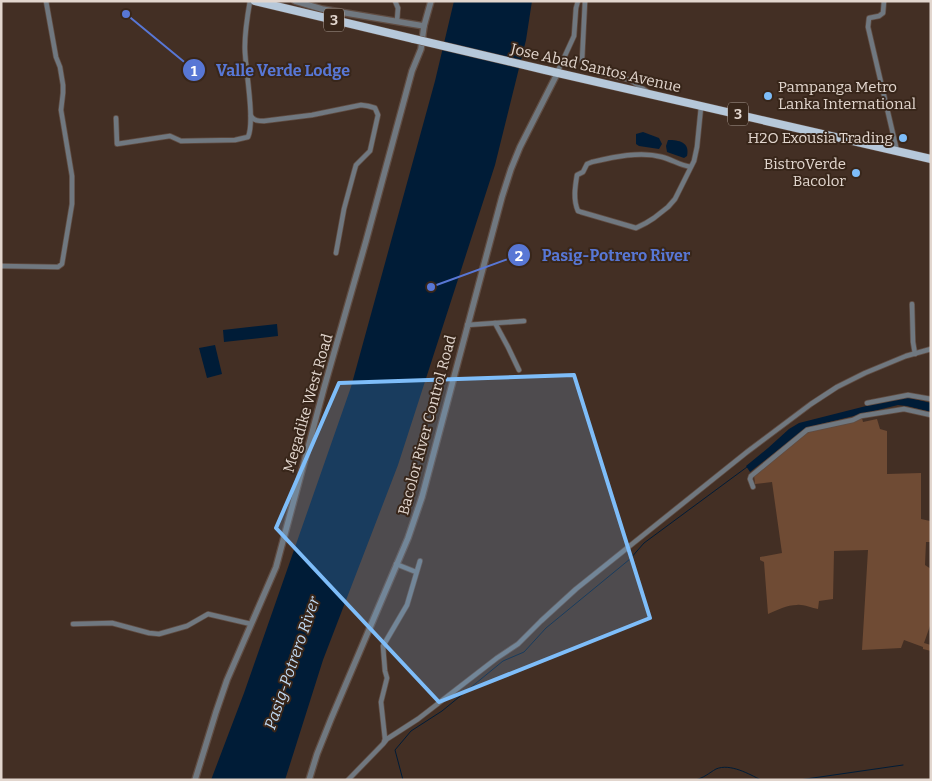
<svg xmlns="http://www.w3.org/2000/svg" width="932" height="781" font-family="Bitter,serif">
	<style>
		.green { fill: #6f4b34 }
		.water { fill: #001c37 }
		.lines { fill: none; stroke-linecap: round; stroke-linejoin: round }
		.stream { stroke: #001c37; stroke-width: 1 }
		.minor-casing { stroke: #604d43; stroke-width: 6 }
		.tertiary-casing { stroke: #604d43; stroke-width: 8 }
		.trunk-casing { stroke: #604d43; stroke-width: 9 }
		.minor { stroke: #707880; stroke-width: 4.5 }
		.tertiary { stroke: #707880; stroke-width: 5.5 }
		.trunk { stroke: #b6c8da; stroke-width: 8 }
		.trunk-bridge-casing { stroke: #604d43; stroke-width: 9; stroke-linecap: butt }
		.trunk-bridge { stroke: #b6c8da; stroke-width: 8 }
		.marked { fill: #7ebdf9; fill-opacity: 0.2; stroke: #7ebdf9; stroke-width: 4; stroke-linejoin: round }
		.poi-dot { fill: #7ebdf9; stroke: #38261a; stroke-width: 2 }
		.labels { text-anchor: middle; dominant-baseline: central; stroke-width: 4; stroke-linejoin: round; paint-order: stroke }
		.shield { fill: #38261a; stroke: #afa198; stroke-width: 1 }
		.shield-label { font-size: 14px; font-weight: bold; fill: #e2d6ce }
		.street-label { font-size: 15px; fill: #e2d6ce; stroke: #38261a }
		.poi-label { font-size: 15px; fill: #e2d6ce; stroke: #38261a; text-anchor: end }
		.water-label { font-size: 16px; font-style: italic; fill: #c0d9f2; stroke: #38261a }
		.leader { fill: none; stroke: #5877d5; stroke-width: 2 }
		.callout-dot { fill: #5877d5; stroke: #38261a; stroke-width: 2 }
		.mark-label { font-size: 15px; text-anchor: middle; font-weight: bold; fill: #fff }
		.callout-label { font-size: 16px; text-anchor: middle; font-weight: bold; fill: #5877d5; stroke: #38261a; stroke-width: 4; stroke-linejoin: round; paint-order: stroke }
	</style>
	<rect width="100%" height="100%" fill="#432f24"/>
	<path class="green" d="M 862,418 L 863,422 L 877,419 L 880,429 L 887,431 L 887,474 L 921,473 L 921,519 L 930,521 L 931,516 L 931,542 L 926,542 L 925,565 L 931,569 L 931,623 L 924,643 L 931,645 L 931,651 L 923,649 L 923,647 L 904,640 L 901,648 L 862,650 L 868,550 L 834,551 L 833,599 L 819,601 L 818,609 C 812,608 802,604 797,605 C 787,605 777,610 768,614 L 764,562 L 760,560 L 760,557 L 782,553 L 772,482 L 755,484 L 754,476 L 796,440 L 810,431 Z"/>
	<g class="water">
		<path d="M 454,1 L 532,1 L 526,40 L 495,165 L 398,465 L 323,660 L 285,780 L 211,780 L 244,693 L 351,387 L 435,81 Z"/>
		<path d="M 643,132 L 659,138 L 662,144 L 659,149 L 639,146 L 636,144 L 636,134 Z"/>
		<path d="M 668,140 C 679,140 690,142 687,156 L 684,158 L 667,152 L 666,146 Z"/>
		<path d="M 277,324 L 278,336 L 224,342 L 223,330 Z"/>
		<path d="M 215,345 L 222,374 L 207,378 L 199,348 Z"/>
		<path d="M 906,397 L 931,403 L 931,412 L 907,406 L 898,405 L 809,427 L 800,433 L 750,472 L 746,466 L 768,448 L 789,429 L 799,423 L 874,404 Z"/>
	</g>
	<g class="lines">
		<g class="stream">
			<path d="M 403,780 L 395,750 L 411,731 L 442,711 L 503,661 L 524,652 L 546,628 L 630,559 L 644,543 L 747,467"/>
			<path d="M 695,780 C 704,778 709,773 716,769 C 730,763 749,774 761,780"/>
			<path d="M 799,780 L 903,765"/>
		</g>
		<g class="minor-casing">
			<g id="minor">
				<path d="M 395,1 L 398,8 L 397,21"/>
				<path d="M 585,1 L 582,61 L 600,73 L 630,80 L 648,92"/>
				<path d="M 884,1 L 883,13 L 879,16 L 869,18 L 868,27 L 897,151"/>
				<path d="M 557,73 L 574,36 L 576,8 L 578,1"/>
				<path d="M 251,116 C 254,121 259,121 264,121 L 312,115 L 361,105 L 368,106 L 375,108 L 378,115 L 370,151 L 356,165 L 354,172 L 344,209 L 336,253"/>
				<path d="M 116,118 L 117,144 L 170,136 L 181,141 L 235,140 L 248,137 C 255,122 246,72 245,52 C 244,35 247,18 250,1"/>
				<path d="M 691,167 C 679,165 673,160 662,157 C 640,151 614,157 592,162 L 587,164 L 583,172 L 577,175 C 575,187 573,200 578,211 L 581,212 L 636,228 L 646,223 L 654,218 L 668,207 L 675,199 L 694,161 L 697,147 L 701,107"/>
				<path d="M 1,266 L 58,267 L 62,264 L 72,204 L 72,176 L 61,110 L 63,93 L 63,85 L 60,67 L 56,57 L 46,1"/>
				<path d="M 912,304 L 913,342 L 915,354"/>
				<path d="M 495,323 L 508,347 L 519,370"/>
				<path d="M 467,325 L 524,321"/>
				<path d="M 867,403 L 908,395 L 931,399"/>
				<path d="M 753,487 L 750,479 L 751,476 L 807,430 L 853,420 L 861,416 L 904,409 L 931,415"/>
				<path d="M 396,564 L 416,572"/>
				<path d="M 73,624 L 112,623 L 149,633 L 159,634 L 187,626 L 208,614 L 251,624"/>
				<path d="M 384,742 L 385,739 L 381,702 L 387,678 L 385,671 L 383,646 L 407,605 L 420,561"/>
				<path d="M 348,780 L 383,744 L 387,739 L 418,719 L 497,658 L 518,644 L 541,621 L 576,589 L 747,452 L 811,404 L 837,387 L 865,373 L 906,356 L 931,349"/>
			</g>
		</g>
		<g class="tertiary-casing">
			<g id="tertiary">
				<path d="M 295,1 L 322,9 L 424,26"/>
				<path d="M 195,780 L 216,712 L 227,680 L 276,567 L 324,388 L 366,241 L 412,71 L 421,49 L 424,26 L 431,1"/>
				<path d="M 309,780 L 317,754 L 331,719 L 408,538 L 422,497 L 502,197 L 511,169 L 520,147 L 557,74"/>
			</g>
		</g>
		<g class="trunk-casing">
			<g id="trunk">
				<path d="M 255,1 L 414,39"/>
				<path d="M 545,70 L 931,159"/>
			</g>
		</g>
		<use href="#minor" class="minor"/>
		<use href="#tertiary" class="tertiary"/>
		<use href="#trunk" class="trunk"/>
		<g class="trunk-bridge-casing">
			<path id="trunk-bridge" d="M 414,39 L 545,70"/>
		</g>
		<use href="#trunk-bridge" class="trunk-bridge"/>
	</g>
	<path class="marked" d="M 574,375 L 650,618 L 439,702 L 276,528 L 339,383 Z"/>
	<g class="poi-dot">
		<circle cx="768" cy="96" r="5"/>
		<circle cx="903" cy="138" r="5"/>
		<circle cx="856" cy="173" r="5"/>
	</g>
	<g class="labels">
		<g class="shield">
			<rect x="324" y="8.5" width="20" height="23" rx="4"/>
			<rect x="728" y="102.5" width="20" height="23" rx="4"/>
		</g>
		<g class="shield-label">
			<text x="334" y="20">3</text>
			<text x="738" y="114">3</text>
		</g>
		<g class="street-label">
			<text transform="translate(596 68) rotate(13)">Jose Abad Santos Avenue</text>
			<text transform="translate(308 403) rotate(-74)">Megadike West Road</text>
			<text transform="translate(427 425) rotate(-75)">Bacolor River Control Road</text>
		</g>
		<g class="poi-label">
			<text x="778" y="87" text-anchor="start">Pampanga Metro<tspan x="778" dy="17">Lanka International</tspan></text>
			<text x="893" y="138">H2O Exousia Trading</text>
			<text x="846" y="164">BistroVerde<tspan x="846" dy="17">Bacolor</tspan></text>
		</g>
		<g class="water-label">
			<text transform="translate(292 663) rotate(-71)">Pasig-Potrero River</text>
		</g>
	</g>
	<path class="leader" d="M126 14L194 70M431 287L519 255"/>
	<g class="callout-dot">
		<circle cx="126" cy="14" r="5"/>
		<circle cx="431" cy="287" r="5"/>
		<circle cx="194" cy="70" r="12"/>
		<circle cx="519" cy="255" r="12"/>
	</g>
	<g class="mark-label">
		<text x="194" y="76">1</text>
		<text x="519" y="261">2</text>
	</g>
	<g class="callout-label">
		<text x="283" y="76">Valle Verde Lodge</text>
		<text x="616" y="261">Pasig-Potrero River</text>
	</g>
	<rect width="932" height="781" fill="none" stroke="#e2d6ce" stroke-width="5"/>
</svg>
